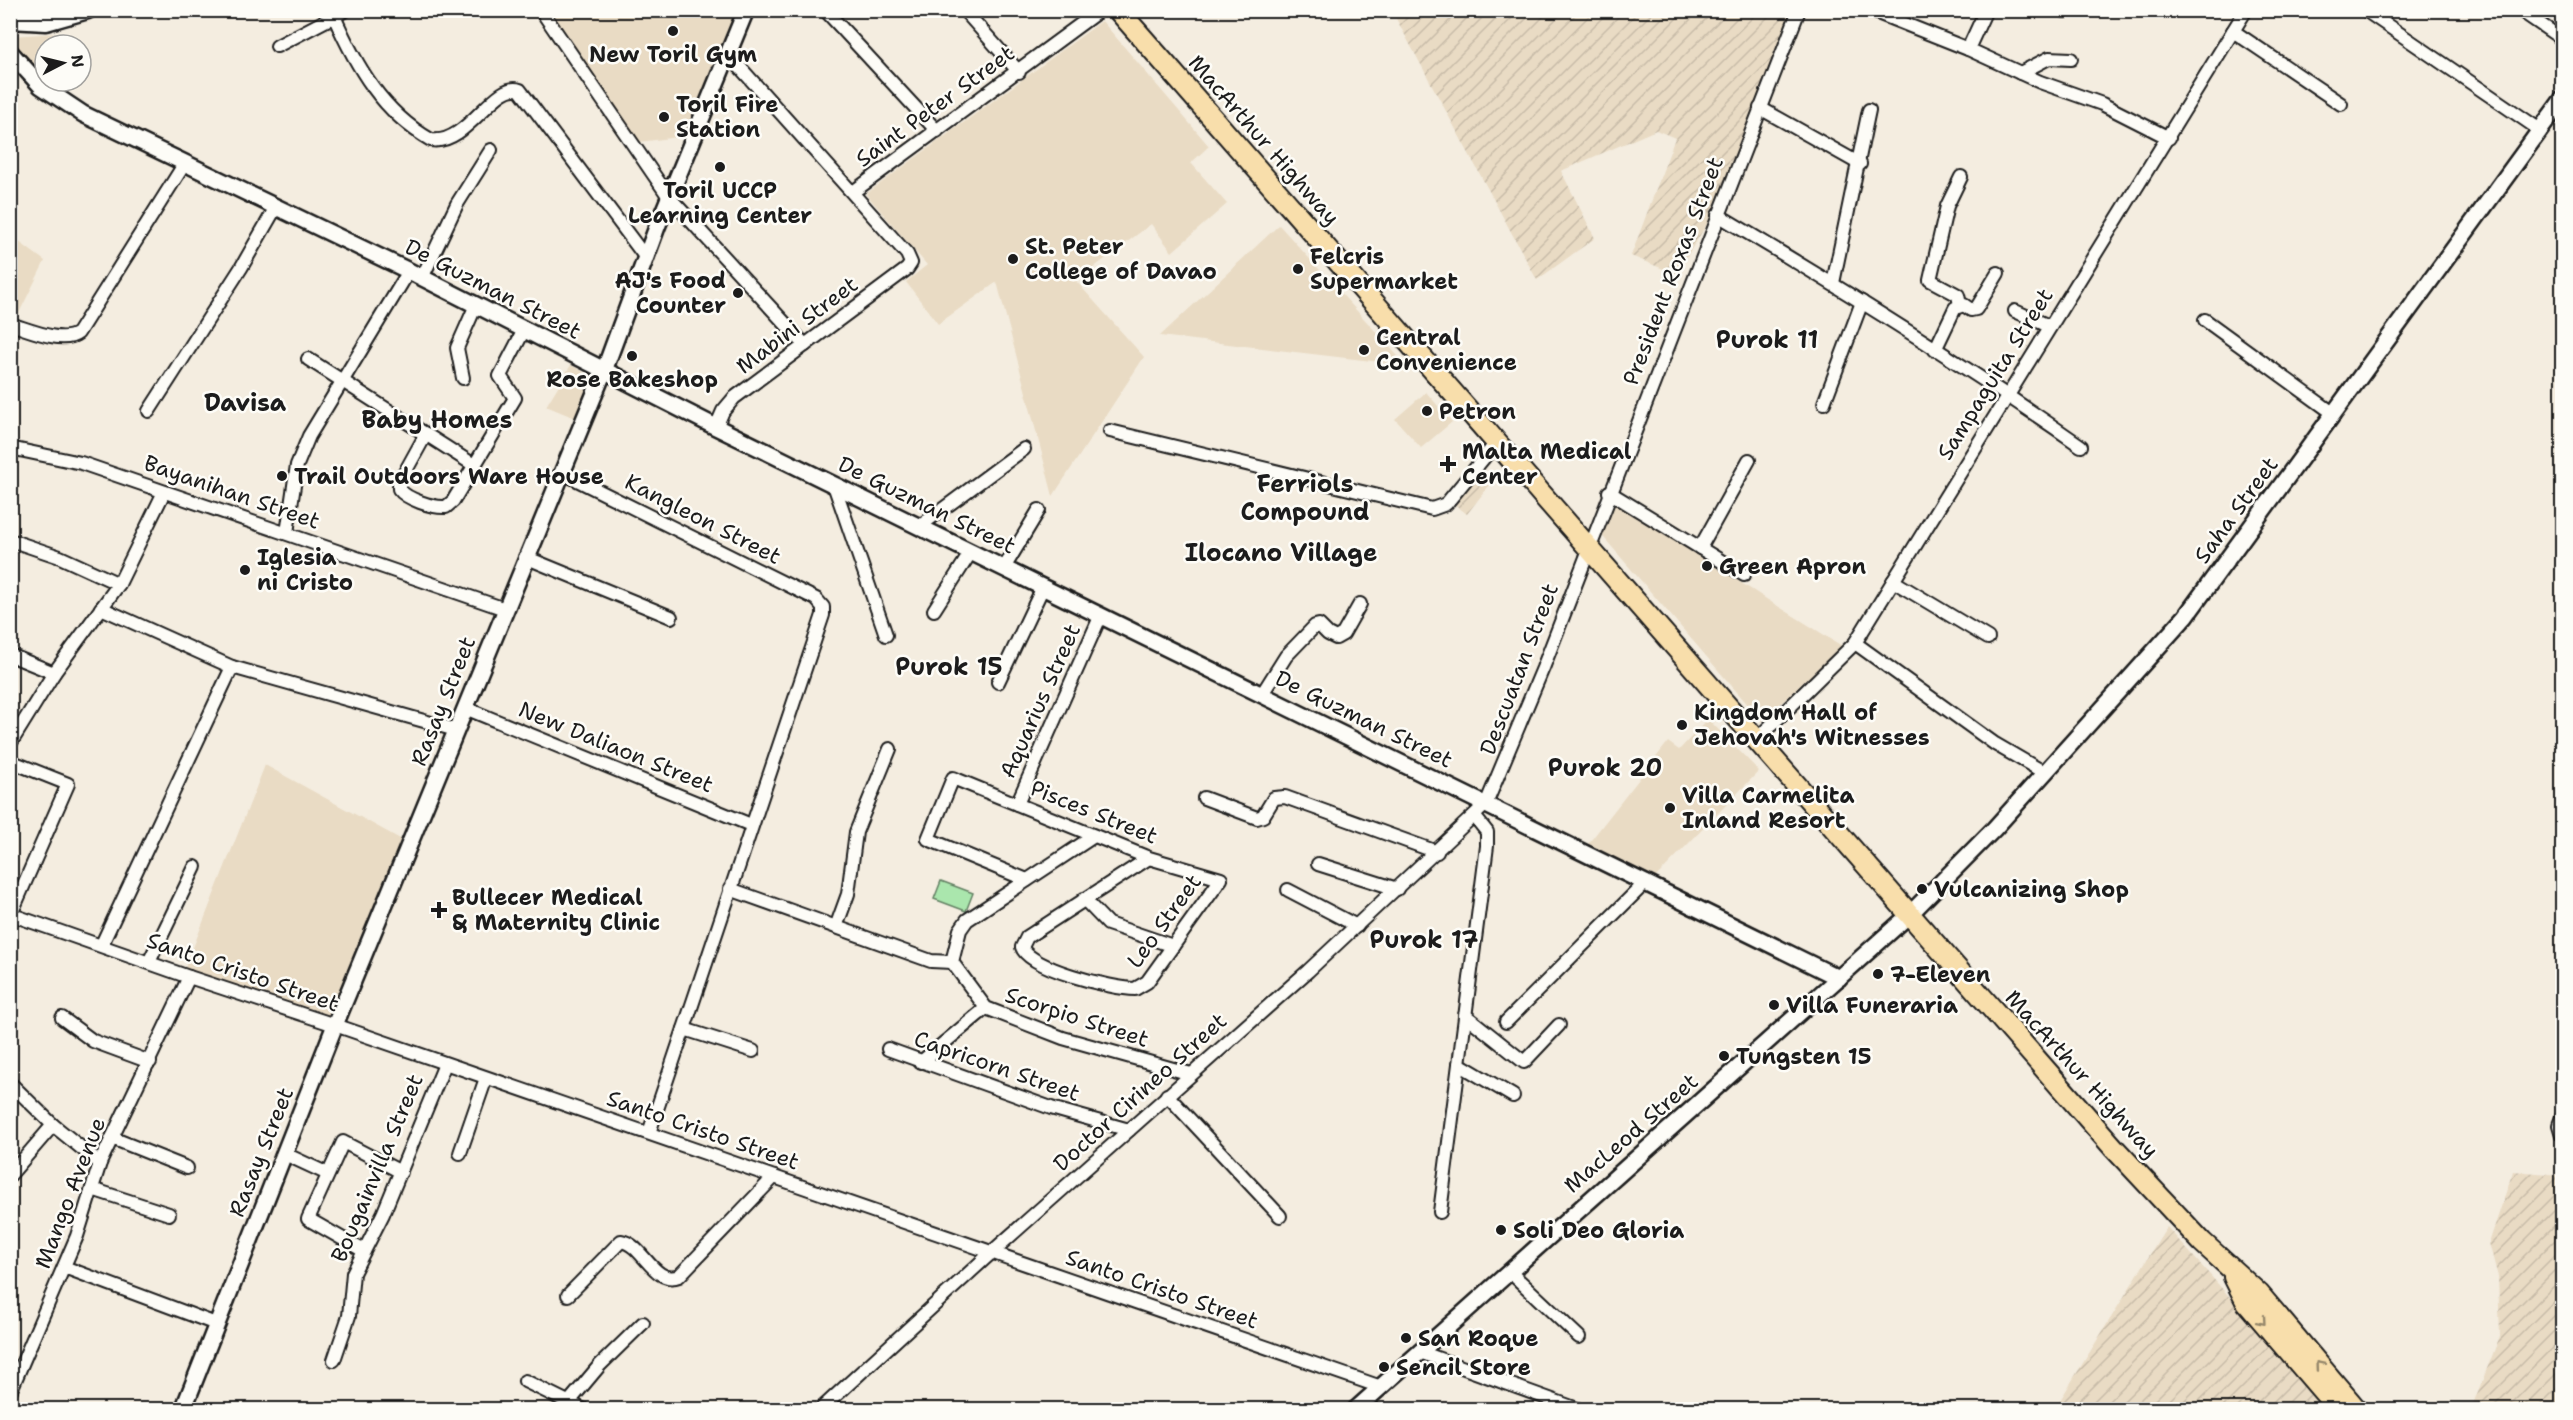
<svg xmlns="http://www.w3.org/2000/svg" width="2573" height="1420" font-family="'Shantell Sans',sans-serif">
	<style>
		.built { fill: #e9dbc4 }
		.industrial { fill: url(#industrial-furrows) }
		.garden { fill: #aae6ad; stroke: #638164; stroke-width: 1.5 }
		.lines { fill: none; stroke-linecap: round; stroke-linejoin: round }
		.minor-casing { stroke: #1c1c1c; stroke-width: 16 }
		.tertiary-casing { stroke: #1c1c1c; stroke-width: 20 }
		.secondary-casing { stroke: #1c1c1c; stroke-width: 21 }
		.trunk-casing { stroke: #1c1c1c; stroke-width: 24 }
		.minor { stroke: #fdfcf7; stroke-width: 12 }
		.tertiary { stroke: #fdfcf7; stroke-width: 15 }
		.secondary { stroke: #fdfcf7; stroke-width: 16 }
		.trunk { stroke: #f8deab; stroke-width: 20 }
		.oneway { stroke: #95876b }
		.poi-dot { fill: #1c1c1c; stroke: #fdfcf7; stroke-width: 2 }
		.labels { text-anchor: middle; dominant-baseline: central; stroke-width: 5; stroke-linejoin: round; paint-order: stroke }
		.poi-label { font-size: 22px; font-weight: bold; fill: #1c1c1c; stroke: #fdfcf7; text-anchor: start }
		.street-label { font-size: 22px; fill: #1c1c1c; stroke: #fdfcf7 }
		.neighbourhood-label { font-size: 24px; font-weight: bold; fill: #1c1c1c; stroke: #fdfcf7 }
	</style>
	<defs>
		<pattern id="industrial-furrows" width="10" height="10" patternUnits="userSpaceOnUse" patternTransform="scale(1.5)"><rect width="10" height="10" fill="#e9dbc4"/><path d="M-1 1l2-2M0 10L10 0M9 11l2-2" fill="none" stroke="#c7bba8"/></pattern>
	</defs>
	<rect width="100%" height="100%" fill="#f4ede0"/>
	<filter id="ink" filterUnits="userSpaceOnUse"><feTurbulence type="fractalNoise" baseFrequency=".0167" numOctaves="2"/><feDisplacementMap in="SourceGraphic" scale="12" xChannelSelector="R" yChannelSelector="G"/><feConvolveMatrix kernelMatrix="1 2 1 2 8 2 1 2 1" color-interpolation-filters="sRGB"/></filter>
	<g filter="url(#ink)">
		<g class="built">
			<path d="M 550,11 L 738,11 L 687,136 L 639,142 Z"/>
			<path d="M 1102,21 L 1209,146 L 1191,163 L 1227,204 L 1172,252 L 1151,224 L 1076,281 L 1144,357 L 1053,496 L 997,282 L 938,324 L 906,282 L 927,265 L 866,194 Z"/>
			<path d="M 57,33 L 63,45 L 45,45 L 45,80 L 24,58 L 12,36 Z"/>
			<path d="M 1279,225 L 1406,365 L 1160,336 Z"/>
			<path d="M 11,236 L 45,261 L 17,317 L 11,316 Z"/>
			<path d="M 571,365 L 592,377 L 575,418 L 546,406 Z"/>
			<path d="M 1426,392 L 1452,422 L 1421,448 L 1395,419 Z"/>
			<path d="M 1611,500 L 1768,600 L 1842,646 L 1762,721 L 1599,532 Z"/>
			<path d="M 1708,719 L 1759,771 L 1655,878 L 1588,844 L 1668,742 L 1679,750 Z"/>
			<path d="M 265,765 L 404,841 L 330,1016 L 185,968 Z"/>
		</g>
		<g class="industrial">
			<path d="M 1392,11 L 1794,11 L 1713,214 L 1676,274 L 1631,256 L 1675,138 L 1656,130 L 1561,171 L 1595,238 L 1537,280 Z"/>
			<path d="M 1479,472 L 1492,482 L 1467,514 L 1454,504 Z"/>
			<path d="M 2513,1171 L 2562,1175 L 2562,1409 L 2471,1409 L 2500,1336 L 2498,1277 L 2489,1243 Z"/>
			<path d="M 2167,1227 L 2330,1409 L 2054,1410 Z"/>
		</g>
		<path class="garden" d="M 941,881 L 973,893 L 966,911 L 934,899 Z"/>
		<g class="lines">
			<g class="minor-casing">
				<g id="minor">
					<path d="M 541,10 L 669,197 L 805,345"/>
					<path d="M 825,10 L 937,131"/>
					<path d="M 964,10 L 1019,72"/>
					<path d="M 1870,10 L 1968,49 L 2040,82 L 2102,104 L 2169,138"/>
					<path d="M 2365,10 L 2540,130"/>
					<path d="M 2520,10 L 2562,39"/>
					<path d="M 2065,11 L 2065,10"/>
					<path d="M 334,16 C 356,66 382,112 431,140 C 467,146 495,80 520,90 L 646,258"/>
					<path d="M 2233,31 L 2341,104"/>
					<path d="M 277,46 L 346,10"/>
					<path d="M 1968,49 L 1986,10"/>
					<path d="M 2020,73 L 2049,58 L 2071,59"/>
					<path d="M 1760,108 L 1860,164"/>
					<path d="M 853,192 L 1100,10"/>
					<path d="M 1718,215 C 1841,288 1964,364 2081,446"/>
					<path d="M 422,278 L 457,204 L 491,150"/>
					<path d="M 1833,283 L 1869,110"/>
					<path d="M 1960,305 L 1958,295 L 1930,280 L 1947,206 L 1961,177"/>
					<path d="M 2015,311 L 2049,326"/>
					<path d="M 2205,320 L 2333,413"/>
					<path d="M 10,324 C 28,329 63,345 78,333 L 185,163"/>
					<path d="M 1935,350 L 1955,308 L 1964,305 L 1971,310 L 1976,309 L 1998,273"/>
					<path d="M 308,359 L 474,465"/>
					<path d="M 463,378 L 457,348 L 476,305"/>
					<path d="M 1824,403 L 1862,302"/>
					<path d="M 149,411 L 241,268 L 276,207"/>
					<path d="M 716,427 L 723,411 L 734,398 L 907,269 L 911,263 L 907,254 L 728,54"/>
					<path d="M 1110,431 L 1432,509 L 1446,504 L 1496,443"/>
					<path d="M 426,434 L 399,483 L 399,489 C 406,499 433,508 446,507 L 453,501 L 515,398 L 500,376 L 524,330"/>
					<path d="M 10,448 L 81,463 L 505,609"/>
					<path d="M 561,472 L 816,599 L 823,607 L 823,615 L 649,1133"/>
					<path d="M 834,485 L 886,635"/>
					<path d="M 1609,492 L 1744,575"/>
					<path d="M 920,526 L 1024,449"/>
					<path d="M 287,533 L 297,465 L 309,436 L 409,271"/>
					<path d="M 10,540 L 60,557 L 119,584"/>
					<path d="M 1700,548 L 1749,460"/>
					<path d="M 525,557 L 671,617"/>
					<path d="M 1004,568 L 1039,510"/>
					<path d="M 1893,581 L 1988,638"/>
					<path d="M 101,608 L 232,667 L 456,730"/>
					<path d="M 934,610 L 971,552"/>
					<path d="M 1855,643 L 1995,744 L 2045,773"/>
					<path d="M 10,655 L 54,673"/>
					<path d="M 998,682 L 1043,587"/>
					<path d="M 1262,694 L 1286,656 L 1315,626 L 1319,625 L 1328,634 L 1336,638 L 1343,634 L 1360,604"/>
					<path d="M 465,708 L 751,825"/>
					<path d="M 1756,740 L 1855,643 L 2246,10"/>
					<path d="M 10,744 L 54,673 L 119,584 L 164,492"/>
					<path d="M 10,761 L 68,784 L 11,914"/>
					<path d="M 1204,798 L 1257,818 L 1263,816 L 1274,798 L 1285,797 L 1437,852"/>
					<path d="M 1017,804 L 1101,615"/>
					<path d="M 1318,864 L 1397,889"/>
					<path d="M 1027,880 L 928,839 L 953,778 L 1149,858 L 1221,879 L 1147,982 L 1135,989 C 1113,989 1028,968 1022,947 L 1027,937 L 1149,858"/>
					<path d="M 730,889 L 931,961 L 952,962"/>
					<path d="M 1288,890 L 1357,926"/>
					<path d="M 1084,899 L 1108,924 L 1173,946"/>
					<path d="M 10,914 L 189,977 L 335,1025 L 1381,1387"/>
					<path d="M 836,927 L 848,894 L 856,832 L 890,749"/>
					<path d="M 102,944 L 232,667"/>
					<path d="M 149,962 L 195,867"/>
					<path d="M 952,962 L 986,1008 L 1063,1038 L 1191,1074"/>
					<path d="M 952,962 L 960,930 L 967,920 L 1094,836"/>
					<path d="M 1465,1015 L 1524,1062 L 1559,1025"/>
					<path d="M 62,1018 L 93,1041 L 150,1062"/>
					<path d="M 1506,1022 L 1646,882"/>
					<path d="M 684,1029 L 753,1051"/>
					<path d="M 888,1049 L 1051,1108 L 1129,1130"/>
					<path d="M 921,1062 L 986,1008"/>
					<path d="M 1459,1064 L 1513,1096"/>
					<path d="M 10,1083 L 53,1125 L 100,1163"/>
					<path d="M 1167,1095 L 1280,1216"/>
					<path d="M 2562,1117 L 2559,1125 L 2562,1135"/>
					<path d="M 112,1138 L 187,1168"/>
					<path d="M 460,1153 L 486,1078"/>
					<path d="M 285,1154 L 328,1174"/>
					<path d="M 10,1175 L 53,1125"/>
					<path d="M 92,1189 L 169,1214"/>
					<path d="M 1440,1212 L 1487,846 L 1487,832 L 1475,817"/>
					<path d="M 364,1251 L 308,1219 L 343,1142 L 401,1172"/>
					<path d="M 64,1267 L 216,1324"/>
					<path d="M 1509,1271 L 1579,1337"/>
					<path d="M 568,1295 L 621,1241 C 643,1244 654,1286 679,1276 L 774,1177"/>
					<path d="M 1420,1352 L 1580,1410"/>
					<path d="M 334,1360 L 349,1316 L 353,1273 L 383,1214 L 445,1064"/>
					<path d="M 525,1381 L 584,1410"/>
					<path d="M 10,1392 L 77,1236 L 100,1163 L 189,977"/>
					<path d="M 569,1402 L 600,1365 L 643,1323"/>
					<path d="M 820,1410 L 992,1252 L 1308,971 L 1486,804 L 1543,668 L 1799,10"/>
				</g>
			</g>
			<g class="tertiary-casing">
				<g id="tertiary">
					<path d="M 10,52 L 41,86 L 83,114 L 409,271 L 716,427 L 1839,978"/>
					<path d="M 183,1410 L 335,1025 L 604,371 L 657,227 L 746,10"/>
					<path d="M 1355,1410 L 1909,915 L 1994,829 L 2186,616 L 2562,100"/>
				</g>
			</g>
			<g class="secondary-casing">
				<path id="secondary" d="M 10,20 L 46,22 L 88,10"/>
			</g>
			<g class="trunk-casing">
				<g id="trunk">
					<path d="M 1118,10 L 2114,1148 L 2202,1242 L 2259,1294 L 2357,1410"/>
					<path d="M 2234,1277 L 2247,1303 L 2339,1410"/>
				</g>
			</g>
			<use href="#minor" class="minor"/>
			<use href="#tertiary" class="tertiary"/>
			<use href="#secondary" class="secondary"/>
			<use href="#trunk" class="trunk"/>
		</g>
		<defs><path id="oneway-chevron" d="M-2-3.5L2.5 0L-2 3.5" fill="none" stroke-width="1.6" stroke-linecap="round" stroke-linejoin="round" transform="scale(1.5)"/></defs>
		<g class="oneway">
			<use href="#oneway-chevron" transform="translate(2262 1321) rotate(49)"/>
			<use href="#oneway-chevron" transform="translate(2319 1365) rotate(-130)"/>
		</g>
	</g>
	<g class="poi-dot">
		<circle cx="673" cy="31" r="6"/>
		<circle cx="664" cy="117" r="6"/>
		<circle cx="720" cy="167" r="6"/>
		<circle cx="1013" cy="259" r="6"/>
		<circle cx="1298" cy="269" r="6"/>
		<circle cx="738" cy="293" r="6"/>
		<circle cx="1364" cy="350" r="6"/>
		<circle cx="632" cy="356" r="6"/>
		<circle cx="1427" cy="411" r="6"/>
		<path d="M1445 455h6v6h6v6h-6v6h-6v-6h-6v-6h6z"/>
		<circle cx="282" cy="476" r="6"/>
		<circle cx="1707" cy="566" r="6"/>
		<circle cx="245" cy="570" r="6"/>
		<circle cx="1682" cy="725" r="6"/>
		<circle cx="1670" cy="808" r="6"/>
		<circle cx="1922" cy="889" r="6"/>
		<path d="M436 901h6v6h6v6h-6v6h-6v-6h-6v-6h6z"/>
		<circle cx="1878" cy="974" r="6"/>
		<circle cx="1774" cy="1005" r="6"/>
		<circle cx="1724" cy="1056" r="6"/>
		<circle cx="1501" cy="1230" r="6"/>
		<circle cx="1406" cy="1338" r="6"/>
		<circle cx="1384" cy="1367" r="6"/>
	</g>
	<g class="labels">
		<g class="poi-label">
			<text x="673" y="54" text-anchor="middle">New Toril Gym</text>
			<text x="676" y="104">Toril Fire<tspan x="676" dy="25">Station</tspan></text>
			<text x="720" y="190" text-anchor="middle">Toril UCCP<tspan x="720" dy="25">Learning Center</tspan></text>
			<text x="1025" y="246">St. Peter<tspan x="1025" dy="25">College of Davao</tspan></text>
			<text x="1310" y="256">Felcris<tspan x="1310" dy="25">Supermarket</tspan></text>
			<text x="726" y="280" text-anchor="end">AJ's Food<tspan x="726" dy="25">Counter</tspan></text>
			<text x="1376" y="337">Central<tspan x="1376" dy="25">Convenience</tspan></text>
			<text x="632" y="379" text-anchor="middle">Rose Bakeshop</text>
			<text x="1439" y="411">Petron</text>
			<text x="1462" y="451">Malta Medical<tspan x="1462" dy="25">Center</tspan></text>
			<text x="294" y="476">Trail Outdoors Ware House</text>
			<text x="257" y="557">Iglesia<tspan x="257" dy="25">ni Cristo</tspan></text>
			<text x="1719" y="566">Green Apron</text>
			<text x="1694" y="712">Kingdom Hall of<tspan x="1694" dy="25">Jehovah's Witnesses</tspan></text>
			<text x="1682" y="795">Villa Carmelita<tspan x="1682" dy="25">Inland Resort</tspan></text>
			<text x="1934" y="889">Vulcanizing Shop</text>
			<text x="452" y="897">Bullecer Medical<tspan x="452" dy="25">&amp; Maternity Clinic</tspan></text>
			<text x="1890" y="974">7-Eleven</text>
			<text x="1786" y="1005">Villa Funeraria</text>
			<text x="1736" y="1056">Tungsten 15</text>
			<text x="1513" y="1230">Soli Deo Gloria</text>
			<text x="1418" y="1338">San Roque</text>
			<text x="1396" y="1367">Sencil Store</text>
		</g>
		<g class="street-label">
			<text transform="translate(935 106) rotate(-36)">Saint Peter Street</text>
			<text transform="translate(1264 140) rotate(49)">MacArthur Highway</text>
			<text transform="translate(1673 271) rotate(-69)">President Roxas Street</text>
			<text transform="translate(493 289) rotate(27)">De Guzman Street</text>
			<text transform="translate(797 325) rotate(-37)">Mabini Street</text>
			<text transform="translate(1995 374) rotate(-58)">Sampaguita Street</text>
			<text transform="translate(232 492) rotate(19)">Bayanihan Street</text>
			<text transform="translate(927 505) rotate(26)">De Guzman Street</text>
			<text transform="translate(2236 510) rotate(-54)">Saha Street</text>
			<text transform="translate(703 519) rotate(27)">Kangleon Street</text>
			<text transform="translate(1519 669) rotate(-69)">Descuatan Street</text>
			<text transform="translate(443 701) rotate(-68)">Rasay Street</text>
			<text transform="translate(1040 701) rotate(-66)">Aquarius Street</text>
			<text transform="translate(1364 719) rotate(26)">De Guzman Street</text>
			<text transform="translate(616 747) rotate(22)">New Daliaon Street</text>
			<text transform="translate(1094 812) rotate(22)">Pisces Street</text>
			<text transform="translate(1164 921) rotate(-54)">Leo Street</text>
			<text transform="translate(243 972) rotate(19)">Santo Cristo Street</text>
			<text transform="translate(1077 1017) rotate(18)">Scorpio Street</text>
			<text transform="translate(997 1066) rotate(19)">Capricorn Street</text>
			<text transform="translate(2082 1074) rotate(48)">MacArthur Highway</text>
			<text transform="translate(1140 1092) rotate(-42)">Doctor Cirineo Street</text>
			<text transform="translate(703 1130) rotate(19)">Santo Cristo Street</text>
			<text transform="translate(1631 1133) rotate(-41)">MacLeod Street</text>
			<text transform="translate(261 1152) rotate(-68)">Rasay Street</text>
			<text transform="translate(377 1168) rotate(-67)">Bougainvilla Street</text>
			<text transform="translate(70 1193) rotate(-69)">Mango Avenue</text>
			<text transform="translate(1162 1289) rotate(19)">Santo Cristo Street</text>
		</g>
		<g class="neighbourhood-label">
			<text x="1767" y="340">Purok 11</text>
			<text x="245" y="403">Davisa</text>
			<text x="437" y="420">Baby Homes</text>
			<text x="1305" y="484">Ferriols<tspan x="1305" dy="28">Compound</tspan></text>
			<text x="1281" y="553">Ilocano Village</text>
			<text x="949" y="667">Purok 15</text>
			<text x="1605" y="768">Purok 20</text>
			<text x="1424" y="940">Purok 17</text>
		</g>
	</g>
	<rect width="2573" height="1420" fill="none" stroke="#fdfcf7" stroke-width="36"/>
	<rect x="18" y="18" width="2537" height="1384" fill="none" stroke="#1c1c1c" stroke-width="2" filter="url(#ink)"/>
	<g transform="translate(63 63) rotate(83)"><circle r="28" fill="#fdfcf7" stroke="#a3a29f" stroke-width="1.5"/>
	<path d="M0-4.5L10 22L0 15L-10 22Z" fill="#1c1c1c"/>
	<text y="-9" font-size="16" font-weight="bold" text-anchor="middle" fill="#1c1c1c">N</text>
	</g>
</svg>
